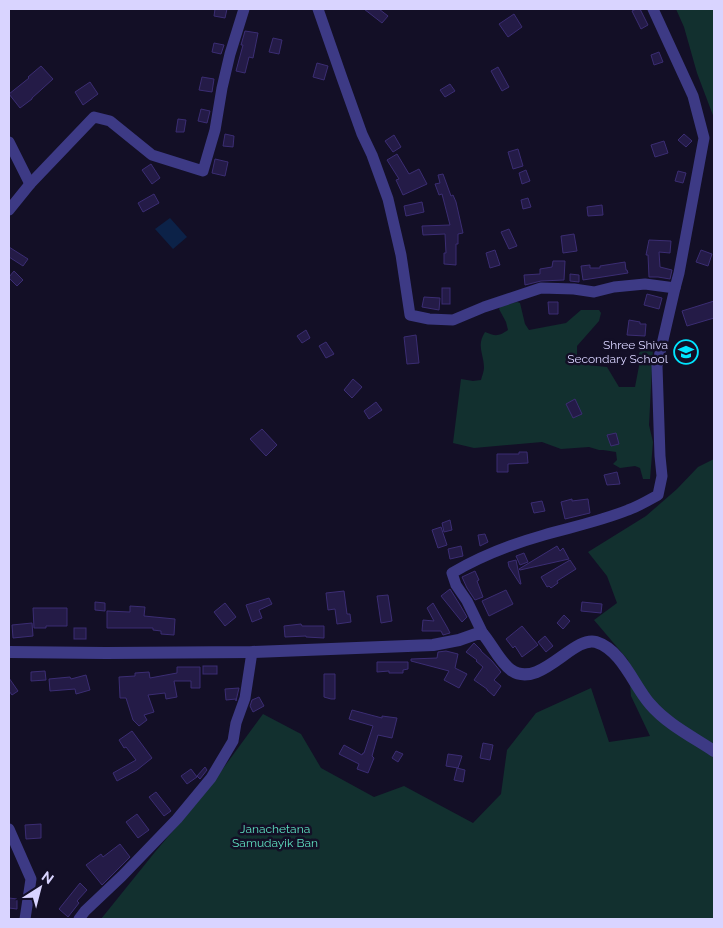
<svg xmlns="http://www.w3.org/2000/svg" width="723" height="928" font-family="Raleway,sans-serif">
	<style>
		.green { fill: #12302f }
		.water { fill: #0c2248 }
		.building { fill: #241b47; stroke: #3b2d73 }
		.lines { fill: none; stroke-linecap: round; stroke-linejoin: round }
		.minor { stroke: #3d3a85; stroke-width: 11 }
		.tertiary { stroke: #3d3a85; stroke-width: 12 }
		.labels { text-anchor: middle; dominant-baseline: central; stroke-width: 5; stroke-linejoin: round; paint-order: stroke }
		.poi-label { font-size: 12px; fill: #d9d4ff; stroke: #130f26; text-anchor: end }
		.park-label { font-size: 12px; fill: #5fe0c0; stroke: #130f26 }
	</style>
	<rect width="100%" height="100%" fill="#130f26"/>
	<g class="green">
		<path d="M 676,9 L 714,9 L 714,126 L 714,118 L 697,73 L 684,27 Z"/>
		<path d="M 517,302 L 520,303 L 525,324 L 529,330 L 566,323 L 581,310 L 599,310 L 601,313 L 599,321 L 577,346 L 577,358 L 587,365 L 607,367 L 619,387 L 635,387 L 639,366 L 639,353 L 646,346 L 653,349 L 649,425 L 653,442 L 650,479 L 643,479 L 640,468 L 635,466 L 620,468 L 613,464 L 617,460 L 616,452 L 603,450 L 599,450 L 589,447 L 561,449 L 542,442 L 474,448 L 453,443 L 461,379 L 473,381 L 481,380 C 482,376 484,371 484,368 C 484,354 476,346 485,332 C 495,336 498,337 508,330 L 506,322 L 499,309 L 501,306 Z"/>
		<path d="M 714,459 L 714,919 L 101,919 L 155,852 L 205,793 L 263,714 L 301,734 L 321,768 L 374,797 L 404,786 L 473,823 L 501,794 L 507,750 L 536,713 L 591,688 L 609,742 L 650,736 L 631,696 L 628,660 L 594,620 L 617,603 L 607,576 L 588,552 L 646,516 L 677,489 L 698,467 Z"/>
	</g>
	<path class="water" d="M 170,218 L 187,237 L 173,249 L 155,229 Z"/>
	<g class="building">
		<path d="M 215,9 L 227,9 L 225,18 L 214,16 Z"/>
		<path d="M 364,9 L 379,9 L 388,16 L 382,23 Z"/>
		<path d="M 636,9 L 640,9 L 648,25 L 641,29 L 632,11 Z"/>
		<path d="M 514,14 L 522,27 L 508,37 L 499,24 Z"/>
		<path d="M 245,31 L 258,33 L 253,58 L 249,57 L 245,73 L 236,71 L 243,45 L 241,45 Z"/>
		<path d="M 273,38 L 282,40 L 279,54 L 269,52 Z"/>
		<path d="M 214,43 L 224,45 L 221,54 L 212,52 Z"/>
		<path d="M 659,52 L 663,62 L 654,65 L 651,55 Z"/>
		<path d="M 317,63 L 328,66 L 324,80 L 313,77 Z"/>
		<path d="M 41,66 L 53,79 L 32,98 L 32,99 L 20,108 L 9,94 L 29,78 L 28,77 Z"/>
		<path d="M 498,67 L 509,87 L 502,91 L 491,71 Z"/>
		<path d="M 202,77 L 214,79 L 212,92 L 199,90 Z"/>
		<path d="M 90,82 L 98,94 L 83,105 L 75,92 Z"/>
		<path d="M 450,84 L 455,91 L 445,97 L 440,90 Z"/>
		<path d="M 201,109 L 210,111 L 207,123 L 198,121 Z"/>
		<path d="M 178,119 L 186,120 L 184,132 L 176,132 Z"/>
		<path d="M 225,134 L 234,136 L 233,147 L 223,146 Z"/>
		<path d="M 684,134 L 692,141 L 686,147 L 678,140 Z"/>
		<path d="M 394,135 L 401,147 L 393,152 L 385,141 Z"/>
		<path d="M 664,141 L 668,153 L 655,157 L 651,145 Z"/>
		<path d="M 518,149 L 523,166 L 513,169 L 508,152 Z"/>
		<path d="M 397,154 L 409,174 L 419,169 L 427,184 L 403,195 L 396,180 L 399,179 L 387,160 Z"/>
		<path d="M 215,159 L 228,162 L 225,176 L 212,173 Z"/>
		<path d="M 151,164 L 160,178 L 152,184 L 142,170 Z"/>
		<path d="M 526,170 L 530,181 L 522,184 L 519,173 Z"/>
		<path d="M 678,171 L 686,173 L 683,183 L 675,181 Z"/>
		<path d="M 443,174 L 451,196 L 453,195 L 456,202 L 463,233 L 458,234 L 458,244 L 456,244 L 456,265 L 444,264 L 444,253 L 446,253 L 445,234 L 423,235 L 422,226 L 450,225 L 442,194 L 439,195 L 435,184 L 440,183 L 438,175 Z"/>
		<path d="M 154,194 L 159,203 L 143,212 L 138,203 Z"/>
		<path d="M 528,198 L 531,207 L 523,209 L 521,200 Z"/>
		<path d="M 422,202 L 424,212 L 406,216 L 404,206 Z"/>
		<path d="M 602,205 L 603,215 L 588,216 L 587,207 Z"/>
		<path d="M 509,229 L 517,246 L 509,249 L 501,232 Z"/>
		<path d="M 574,234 L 577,251 L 563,253 L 561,236 Z"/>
		<path d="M 649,240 L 671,241 L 670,253 L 659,252 L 660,267 L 672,270 L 670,279 L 658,277 L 649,277 L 648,255 L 646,255 Z"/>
		<path d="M 9,247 L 28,259 L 23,266 L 9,257 Z"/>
		<path d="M 495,250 L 500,265 L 490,268 L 486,253 Z"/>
		<path d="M 701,250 L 712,254 L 708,266 L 696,262 Z"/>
		<path d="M 553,261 L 565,261 L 564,280 L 541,281 L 525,285 L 524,275 L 540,274 L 540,269 L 552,267 Z"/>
		<path d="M 625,262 L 626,270 L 627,270 L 628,273 L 583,280 L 581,266 L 590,265 L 590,268 L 600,268 L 600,266 Z"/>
		<path d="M 14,271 L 23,280 L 17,286 L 9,278 L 9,277 Z"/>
		<path d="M 570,274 L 579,275 L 579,282 L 570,281 Z"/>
		<rect x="442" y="288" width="8" height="16"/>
		<path d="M 647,294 L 662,298 L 659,309 L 644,305 Z"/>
		<path d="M 424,297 L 440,298 L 439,310 L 422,307 Z"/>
		<path d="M 714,301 L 714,318 L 687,326 L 682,311 Z"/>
		<path d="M 548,302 L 558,302 L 558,314 L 549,314 Z"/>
		<path d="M 629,320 L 640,322 L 640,324 L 646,324 L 645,336 L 627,335 Z"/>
		<path d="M 306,330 L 310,338 L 302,343 L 297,336 Z"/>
		<path d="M 416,335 L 419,363 L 407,364 L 404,337 Z"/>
		<path d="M 326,342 L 334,354 L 326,358 L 319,346 Z"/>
		<path d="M 353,379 L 362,387 L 352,398 L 344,390 Z"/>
		<path d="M 575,399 L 582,414 L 573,418 L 566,404 Z"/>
		<path d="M 376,402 L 382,410 L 369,419 L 364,411 Z"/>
		<path d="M 262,429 L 277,445 L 266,456 L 250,439 Z"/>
		<path d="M 616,433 L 619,444 L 611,446 L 607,435 Z"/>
		<path d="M 519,452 L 527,452 L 528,463 L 508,464 L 508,472 L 497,472 L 497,454 L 519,454 Z"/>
		<path d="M 617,472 L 620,484 L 607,485 L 604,475 Z"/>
		<path d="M 572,499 L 572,501 L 588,499 L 590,513 L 565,519 L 561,502 Z"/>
		<path d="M 542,501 L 545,511 L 534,513 L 531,503 Z"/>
		<path d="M 450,520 L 452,530 L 444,532 L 442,523 Z"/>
		<path d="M 441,527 L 447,545 L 438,548 L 432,530 Z"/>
		<path d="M 485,534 L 488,542 L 480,546 L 478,535 Z"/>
		<path d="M 461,546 L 463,556 L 450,559 L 448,549 Z"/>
		<path d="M 557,546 L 560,551 L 563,548 L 569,559 L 520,570 L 519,569 Z"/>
		<path d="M 524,553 L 528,562 L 520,565 L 516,556 Z"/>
		<path d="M 516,560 L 521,584 L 520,584 L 509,567 L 508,562 Z"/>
		<path d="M 570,560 L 576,569 L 557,581 L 558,583 L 551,588 L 549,586 L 547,587 L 541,577 Z"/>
		<path d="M 475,571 L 479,580 L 477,581 L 483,597 L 475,600 L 467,588 L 462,577 Z"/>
		<path d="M 450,589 L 460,605 L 467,617 L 462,622 L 441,596 Z"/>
		<path d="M 506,590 L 513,604 L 489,616 L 482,601 Z"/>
		<path d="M 344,591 L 347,614 L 350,614 L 351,622 L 337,624 L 335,609 L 328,610 L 326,593 Z"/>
		<path d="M 388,595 L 392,621 L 381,623 L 377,596 Z"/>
		<path d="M 269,598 L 272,604 L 259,610 L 262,618 L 252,622 L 246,605 Z"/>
		<path d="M 95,602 L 105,603 L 105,611 L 95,610 Z"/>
		<path d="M 582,602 L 602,604 L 601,613 L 581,611 Z"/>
		<path d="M 225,603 L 236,617 L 225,626 L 214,612 Z"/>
		<path d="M 433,603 L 447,627 L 450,633 L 443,635 L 441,631 L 422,631 L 423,620 L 434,621 L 427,608 Z"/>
		<path d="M 130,606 L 145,607 L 144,616 L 175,619 L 174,635 L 161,634 L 161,631 L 153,630 L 153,628 L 107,628 L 107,611 L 130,612 Z"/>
		<path d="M 33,608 L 67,608 L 67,626 L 46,626 L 46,628 L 34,628 Z"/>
		<path d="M 564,615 L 570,621 L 563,629 L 557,623 Z"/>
		<path d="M 32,623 L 33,636 L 13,638 L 12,625 Z"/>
		<path d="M 301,624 L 302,626 L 324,626 L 324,638 L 306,637 L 306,636 L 285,637 L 284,626 Z"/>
		<path d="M 522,626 L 538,645 L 522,657 L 515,646 L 513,648 L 506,639 Z"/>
		<rect x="74" y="628" width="12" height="11"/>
		<path d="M 545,636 L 553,646 L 546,652 L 538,642 Z"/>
		<path d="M 474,643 L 481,650 L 481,651 L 492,661 L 501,672 L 494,680 L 501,686 L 494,696 L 487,690 L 487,689 L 474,680 L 483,667 L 476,661 L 477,660 L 466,652 Z"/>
		<path d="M 446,651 L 458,654 L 455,668 L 467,674 L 459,688 L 444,680 L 449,671 L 411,661 L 411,659 L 437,658 L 438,652 Z"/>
		<path d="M 377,662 L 408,662 L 408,669 L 403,670 L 403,673 L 389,673 L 389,671 L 377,672 Z"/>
		<rect x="203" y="666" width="14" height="8"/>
		<path d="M 177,667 L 200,667 L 200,688 L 191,688 L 191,681 L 174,681 L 177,697 L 166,699 L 165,693 L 148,695 L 154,712 L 144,715 L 147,720 L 139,726 L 133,720 L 126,698 L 120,698 L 119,677 L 135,676 L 135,673 L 149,672 L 150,678 L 177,673 Z"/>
		<path d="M 45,671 L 46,680 L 31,681 L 31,672 Z"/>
		<path d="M 324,674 L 335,674 L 335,699 L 331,699 L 324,697 Z"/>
		<path d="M 86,675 L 90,690 L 76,694 L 75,689 L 50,691 L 49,679 L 70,677 L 71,679 Z"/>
		<path d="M 9,678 L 18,691 L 12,695 L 9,691 Z"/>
		<path d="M 239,688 L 236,701 L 236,699 L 226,700 L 225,689 Z"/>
		<path d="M 259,697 L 264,706 L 253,712 L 250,706 L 252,700 Z"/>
		<path d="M 352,710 L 382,718 L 382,716 L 397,718 L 392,738 L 378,735 L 372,756 L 374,758 L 368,773 L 357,769 L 359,764 L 339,754 L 344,745 L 362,755 L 363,753 L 364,753 L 373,726 L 349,719 Z"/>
		<path d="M 132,731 L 152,758 L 137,770 L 117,781 L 113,773 L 136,760 L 126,747 L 124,748 L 119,740 Z"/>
		<path d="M 483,743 L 493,745 L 490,760 L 480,758 Z"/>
		<path d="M 396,751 L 403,754 L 398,762 L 392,758 Z"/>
		<path d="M 448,754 L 462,756 L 458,768 L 446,766 Z"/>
		<path d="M 205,767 L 207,770 L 200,779 L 197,776 Z"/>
		<path d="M 457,768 L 465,770 L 463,782 L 454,780 Z"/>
		<path d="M 191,769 L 197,777 L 187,784 L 181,776 Z"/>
		<path d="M 156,792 L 171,811 L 164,816 L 149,797 Z"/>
		<path d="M 137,814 L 149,830 L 138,838 L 126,822 Z"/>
		<path d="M 41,824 L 41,838 L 26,839 L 25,825 Z"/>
		<path d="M 120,844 L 130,857 L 102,885 L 86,865 L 101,854 L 103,857 Z"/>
		<path d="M 80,883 L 87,890 L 77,901 L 79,903 L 68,917 L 59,909 Z"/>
		<path d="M 9,898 L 17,899 L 17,909 L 9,908 Z"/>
	</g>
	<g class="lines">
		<g class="minor">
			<path d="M 318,9 L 342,78 L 362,134 L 372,155 L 388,199 L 401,255 L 410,315 L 429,319 L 453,320 L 484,307 L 541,288 L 574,289 L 594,292 L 614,287 L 645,284 L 675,288"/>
			<path d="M 9,142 L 30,184"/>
			<path d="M 9,210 L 30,184 L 94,117 L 110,121 L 152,155 L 203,171 L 215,130 L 222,88 L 230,54 L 244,9"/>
			<path d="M 483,634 L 467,601 L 456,585 L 452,573 C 481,556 512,544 544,535 C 572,527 601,521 628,510 C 639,506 649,500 658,495 L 662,476 L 660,456 L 657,366 L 675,288 L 679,273 L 704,138 L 693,96 L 653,9"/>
			<path d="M 9,829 L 31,879 L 25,919"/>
			<path d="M 79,919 L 85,911 L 122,876 L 177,819 L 211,778 L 233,741 L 236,723 L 245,698 L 252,652"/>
		</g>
		<path class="tertiary" d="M 9,652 L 106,653 L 252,652 L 433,645 L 459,640 L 476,634 L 483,634 C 493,646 499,661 511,670 C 540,690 573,635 596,642 C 622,650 634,686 650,704 C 667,724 693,737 714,751"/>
	</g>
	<defs>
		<g id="school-ring" transform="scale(1.25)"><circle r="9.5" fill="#130f26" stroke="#00e5ff" stroke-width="1.5"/><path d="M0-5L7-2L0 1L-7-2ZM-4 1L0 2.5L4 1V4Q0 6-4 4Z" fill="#00e5ff"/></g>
	</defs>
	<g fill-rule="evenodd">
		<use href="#school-ring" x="686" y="352"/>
	</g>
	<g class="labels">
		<g class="poi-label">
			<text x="668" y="345">Shree Shiva<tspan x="668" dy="14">Secondary School</tspan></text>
		</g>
		<g class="park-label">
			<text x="275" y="829">Janachetana<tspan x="275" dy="14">Samudayik Ban</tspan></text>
		</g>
	</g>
	<rect width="723" height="928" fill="none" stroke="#d9d4ff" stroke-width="20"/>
	<g transform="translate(40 888) rotate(36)" stroke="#130f26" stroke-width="4" paint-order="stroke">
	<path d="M0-4L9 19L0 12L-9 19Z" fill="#d9d4ff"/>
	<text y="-8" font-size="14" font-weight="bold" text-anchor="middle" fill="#d9d4ff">N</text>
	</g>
</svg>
